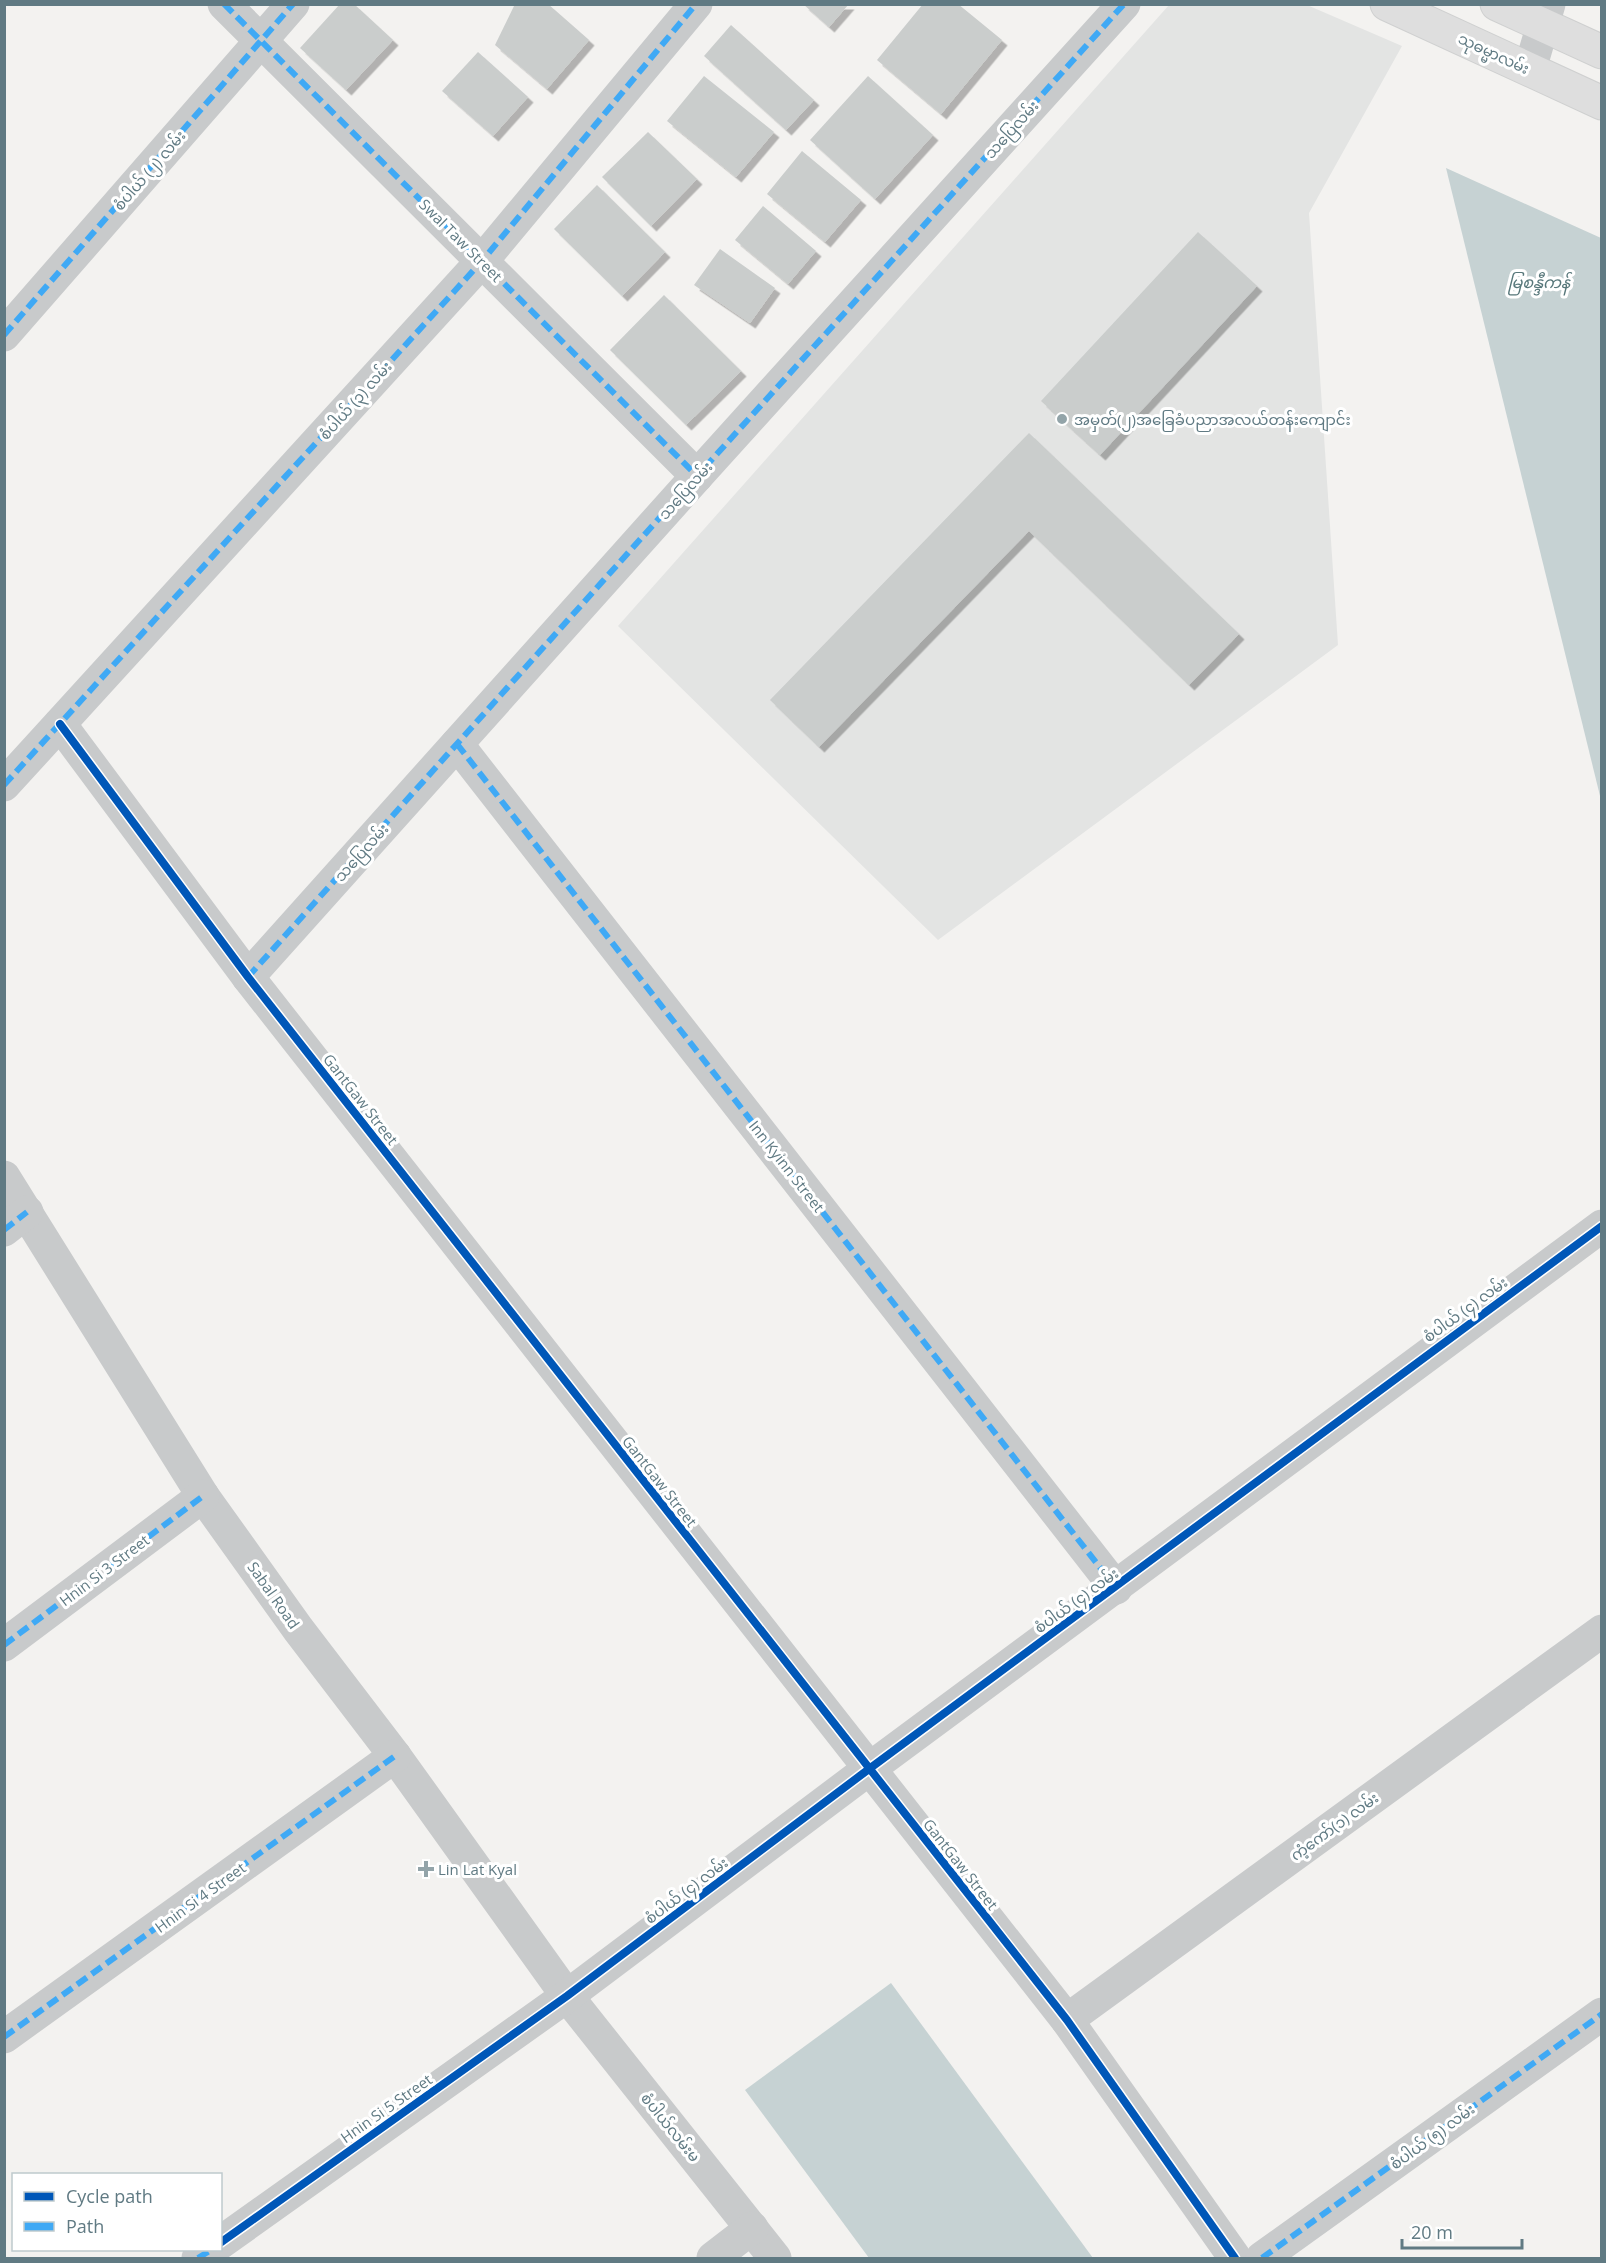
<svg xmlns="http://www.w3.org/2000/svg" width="1606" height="2263" font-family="'Open Sans','Noto Sans Myanmar',sans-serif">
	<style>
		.built { fill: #e3e4e3 }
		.water { fill: #c6d2d3 }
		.building { fill: #cacdcc; filter: url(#shadow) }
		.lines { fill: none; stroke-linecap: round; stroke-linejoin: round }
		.primary-casing { stroke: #cfd0d0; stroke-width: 35 }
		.minor { stroke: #c8cacb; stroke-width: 33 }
		.primary { stroke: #dedede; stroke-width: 33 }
		.quiet { stroke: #3fa9f5; stroke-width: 6; stroke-dasharray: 12 6; stroke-linecap: butt }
		.cycleway-casing { stroke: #fff; stroke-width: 11 }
		.cycleway { stroke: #0057b8; stroke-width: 8 }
		.poi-dot { fill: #93a4a9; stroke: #fff; stroke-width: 2 }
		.labels { text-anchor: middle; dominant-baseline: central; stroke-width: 6; stroke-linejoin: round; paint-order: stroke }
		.street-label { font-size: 15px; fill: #607a83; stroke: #fff }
		.poi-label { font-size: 15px; fill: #607a83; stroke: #fff; text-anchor: start }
		.water-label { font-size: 16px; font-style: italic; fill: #57777a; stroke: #fff }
	</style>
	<defs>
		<filter id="shadow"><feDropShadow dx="5.5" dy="5.5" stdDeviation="0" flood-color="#0004"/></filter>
	</defs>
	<rect width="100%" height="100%" fill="#f3f2f0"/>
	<path class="built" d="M 1169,5 L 1307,5 L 1402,46 L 1309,213 L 1338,645 L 938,940 L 618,626 Z"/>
	<g class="water">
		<path d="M 1446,168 L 1601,238 L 1601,800 Z"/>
		<path d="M 891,1983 L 1093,2258 L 869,2258 L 745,2090 Z"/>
	</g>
	<g class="building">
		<path d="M 340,4 L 354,4 L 393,40 L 346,90 L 300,48 Z"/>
		<path d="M 515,4 L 548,4 L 589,40 L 547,89 L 495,45 Z"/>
		<path d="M 803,4 L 849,4 L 829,27 Z"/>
		<path d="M 923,4 L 958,4 L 1002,40 L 941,114 L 877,60 Z"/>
		<path d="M 731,25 L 814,100 L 786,130 L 704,56 Z"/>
		<path d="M 478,52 L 528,97 L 493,136 L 442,91 Z"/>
		<path d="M 704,76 L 774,132 L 736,177 L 667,121 Z"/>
		<path d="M 868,76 L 933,135 L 875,199 L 810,140 Z"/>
		<path d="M 648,132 L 697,179 L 651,226 L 602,177 Z"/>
		<path d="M 802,151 L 861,200 L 825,242 L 767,194 Z"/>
		<path d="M 597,185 L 665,252 L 622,296 L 554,229 Z"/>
		<path d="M 763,206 L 816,251 L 788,284 L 735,240 Z"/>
		<path d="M 1198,232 L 1257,286 L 1100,455 L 1041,401 Z"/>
		<path d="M 720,249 L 775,288 L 750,323 L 694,285 Z"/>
		<path d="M 664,295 L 741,371 L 686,425 L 610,350 Z"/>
		<path d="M 1029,433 L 1239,634 L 1189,685 L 1029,531 L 819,747 L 770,700 Z"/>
	</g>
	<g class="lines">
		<g class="primary-casing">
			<g id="primary">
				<path d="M 1387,4 L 1602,103"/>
				<path d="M 1497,4 L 1602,52"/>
			</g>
		</g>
		<g class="minor">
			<path d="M 224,4 L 697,476"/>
			<path d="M 1530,69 L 1549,4"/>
			<path d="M 4,335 L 293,4"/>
			<path d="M 60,724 L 248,977 L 1067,2020 L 1235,2258"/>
			<path d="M 457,744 L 1116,1588"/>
			<path d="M 4,785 L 482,261 L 696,4"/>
			<path d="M 248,977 L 697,476 L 1124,4"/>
			<path d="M 4,1177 L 203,1496 L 298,1629 L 395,1756 L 567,1996 L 775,2258"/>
			<path d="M 4,1230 L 27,1212"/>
			<path d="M 4,1645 L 203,1496"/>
			<path d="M 1067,2020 L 1602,1631"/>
			<path d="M 4,2037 L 395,1756"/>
			<path d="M 220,2243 L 567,1996 L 869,1769 L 1602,1226"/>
			<path d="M 198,2258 L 211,2250"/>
			<path d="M 713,2258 L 752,2228"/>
			<path d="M 1262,2258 L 1602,2014"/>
		</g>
		<use href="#primary" class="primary"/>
		<g class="quiet">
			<path d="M 224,4 L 697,476"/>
			<path d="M 4,335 L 293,4"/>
			<path d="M 457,744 L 1116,1588"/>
			<path d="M 4,785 L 482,261 L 696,4"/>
			<path d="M 248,977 L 697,476 L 1124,4"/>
			<path d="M 4,1230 L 27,1212"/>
			<path d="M 4,1645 L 203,1496"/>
			<path d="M 4,2037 L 395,1756"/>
			<path d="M 198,2258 L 211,2250"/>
			<path d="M 1262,2258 L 1602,2014"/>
		</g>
		<g class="cycleway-casing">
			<g id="cycleway">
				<path d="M 60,724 L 248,977 L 1067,2020 L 1235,2258"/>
				<path d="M 220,2243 L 567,1996 L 869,1769 L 1602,1226"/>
			</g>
		</g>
		<use href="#cycleway" class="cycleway"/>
	</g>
	<g class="poi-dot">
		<circle cx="1062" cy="419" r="6"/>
		<path d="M423 1860h6v6h6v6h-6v6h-6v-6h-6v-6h6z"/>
	</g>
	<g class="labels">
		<g class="street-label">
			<text transform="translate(1494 53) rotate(25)">သုဓမ္မာလမ်း</text>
			<text transform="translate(1011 129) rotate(-48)">သပြေလမ်း</text>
			<text transform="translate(149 170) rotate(-49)">စံပါယ် (၂) လမ်း</text>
			<text transform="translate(461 240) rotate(45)">Swal Taw Street</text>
			<text transform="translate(355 400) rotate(-48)">စံပါယ် (၃) လမ်း</text>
			<text transform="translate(685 490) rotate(-48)">သပြေလမ်း</text>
			<text transform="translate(361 852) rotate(-48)">သပြေလမ်း</text>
			<text transform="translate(361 1099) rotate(52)">GantGaw Street</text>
			<text transform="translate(787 1166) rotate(52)">Inn Kyinn Street</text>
			<text transform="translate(1465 1309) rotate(-36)">စံပါယ် (၄) လမ်း</text>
			<text transform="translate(660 1481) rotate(52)">GantGaw Street</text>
			<text transform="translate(104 1570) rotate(-37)">Hnin Si 3 Street</text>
			<text transform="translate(274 1595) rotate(55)">Sabal Road</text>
			<text transform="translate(1076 1600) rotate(-36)">စံပါယ် (၄) လမ်း</text>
			<text transform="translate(1334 1826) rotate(-36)">ကံ့ကော်(၁) လမ်း</text>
			<text transform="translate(961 1864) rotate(52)">GantGaw Street</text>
			<text transform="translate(686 1890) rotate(-37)">စံပါယ် (၄) လမ်း</text>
			<text transform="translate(200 1897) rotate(-36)">Hnin Si 4 Street</text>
			<text transform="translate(386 2108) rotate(-35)">Hnin Si 5 Street</text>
			<text transform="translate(671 2127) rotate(51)">စံပါယ်လမ်းမ</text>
			<text transform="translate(1432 2136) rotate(-36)">စံပါယ် (၅) လမ်း</text>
		</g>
		<g class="poi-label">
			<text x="1074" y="419">အမှတ်(၂)အခြေခံပညာအလယ်တန်းကျောင်း</text>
			<text x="438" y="1869">Lin Lat Kyal</text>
		</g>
		<g class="water-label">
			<text x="1539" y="282">မြစန္ဒီ‌ကန်</text>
		</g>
	</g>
	<rect width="1606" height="2263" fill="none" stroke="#607a83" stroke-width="12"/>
	<rect x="12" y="2173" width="210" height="78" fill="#ffffff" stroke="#bfcacd" stroke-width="1.5"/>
	<rect x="24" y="2192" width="30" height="9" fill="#0057b8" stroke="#bfcacd" stroke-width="1.5"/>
	<text x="66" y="2203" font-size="18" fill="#607a83">Cycle path</text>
	<rect x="24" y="2222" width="30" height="9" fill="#3fa9f5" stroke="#bfcacd" stroke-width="1.5"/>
	<text x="66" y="2233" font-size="18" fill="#607a83">Path</text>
	<path d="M1402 2239v9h120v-9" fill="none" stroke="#607a83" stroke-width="3"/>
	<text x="1411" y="2239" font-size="18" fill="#607a83" stroke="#ffffff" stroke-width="4.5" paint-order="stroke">20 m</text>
</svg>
